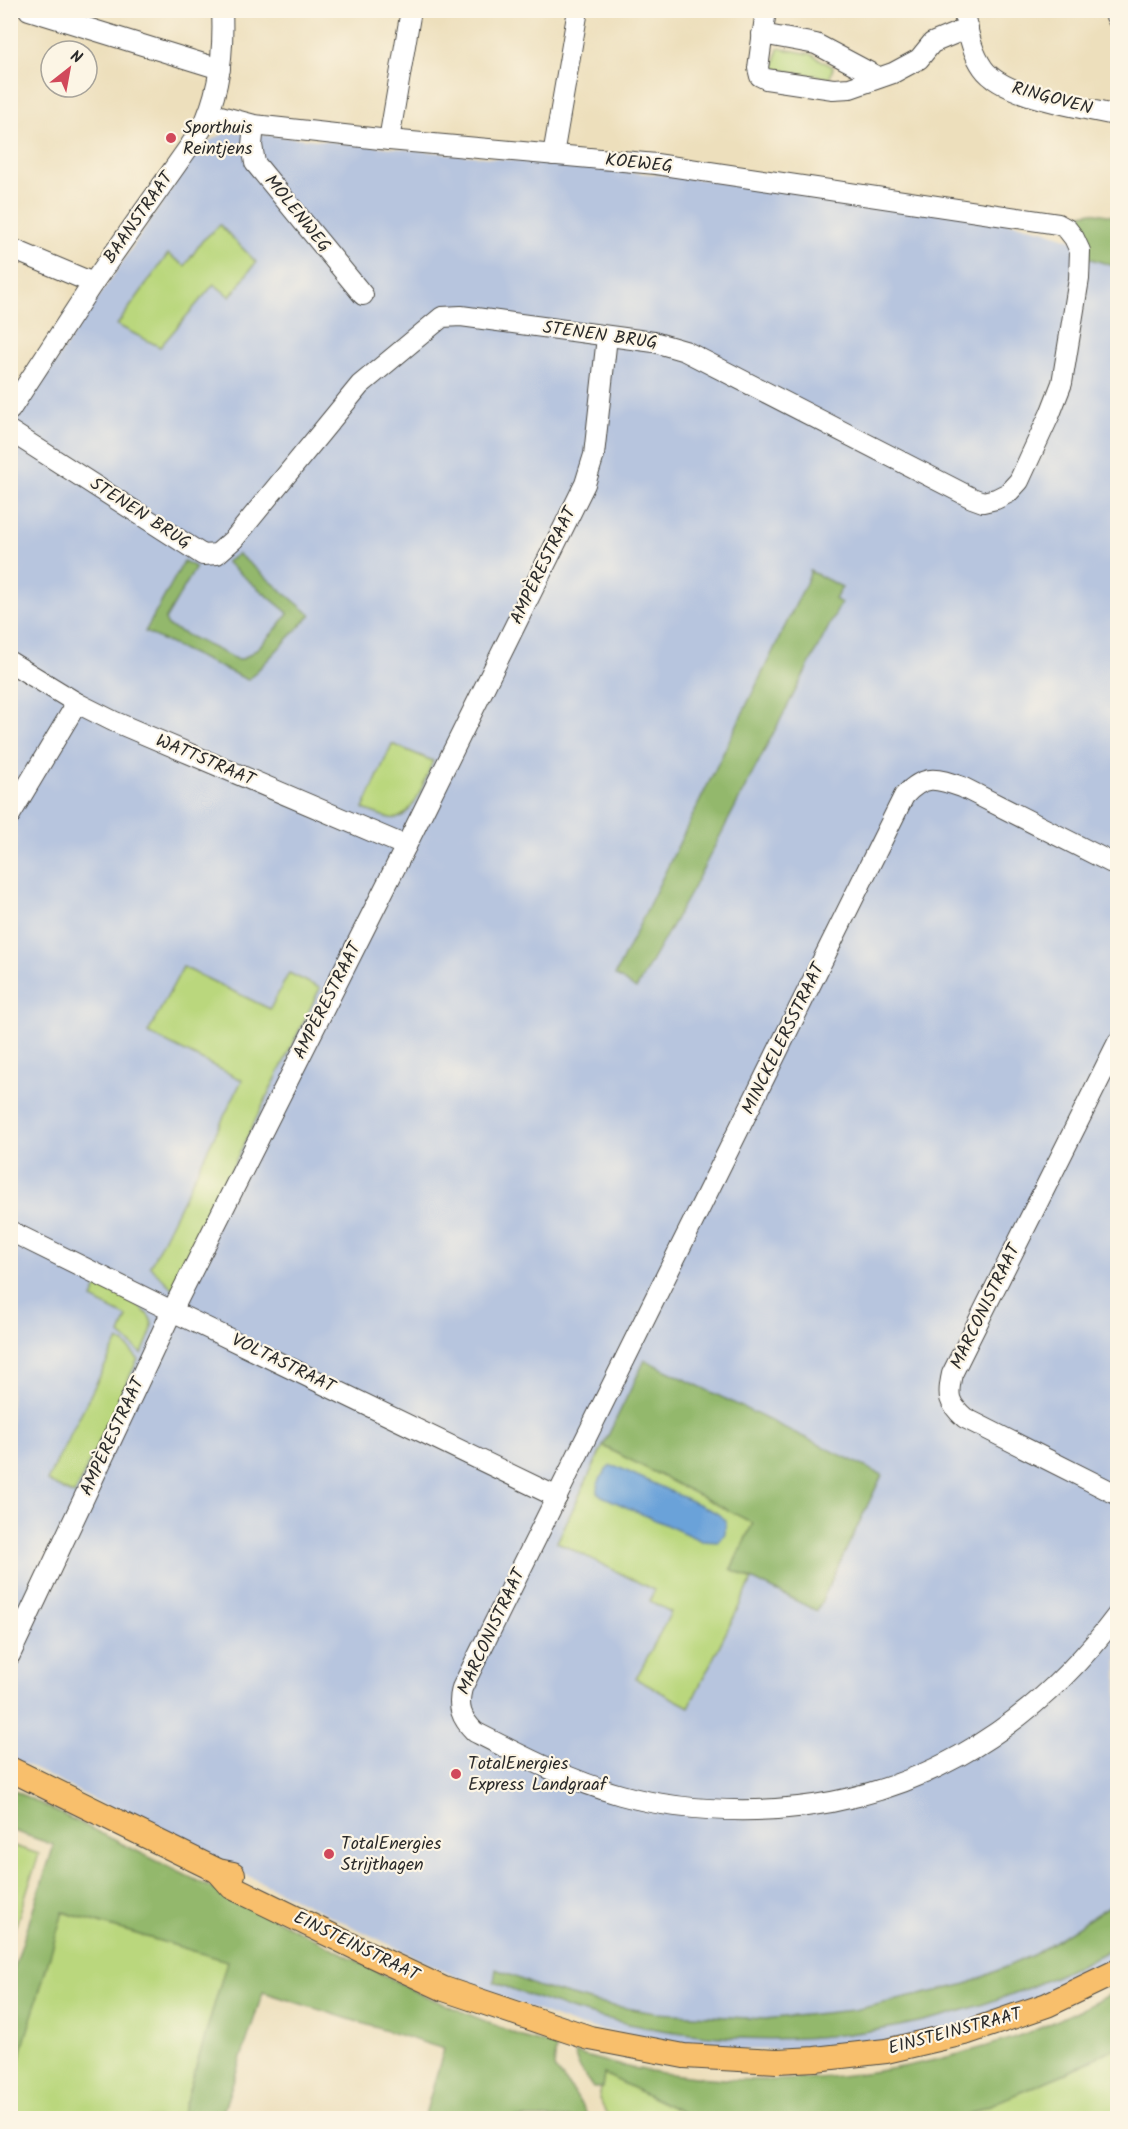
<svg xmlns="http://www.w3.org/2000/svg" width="1128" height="2129" font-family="Kalam,sans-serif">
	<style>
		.industrial { fill: #b7c5de }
		.green { fill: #bad77d; stroke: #728154; stroke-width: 1.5 }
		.forest { fill: #93b86c; stroke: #5f724c; stroke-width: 1.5 }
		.water { fill: #6aa2d9; stroke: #4a6682; stroke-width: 1.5 }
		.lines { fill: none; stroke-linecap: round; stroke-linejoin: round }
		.minor-casing { stroke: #484641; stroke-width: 22 }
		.major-casing { stroke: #484641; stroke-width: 26 }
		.minor { stroke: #fff; stroke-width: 20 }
		.major { stroke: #f8bf6c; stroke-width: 24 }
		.poi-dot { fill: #d1495b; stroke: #fcf5e5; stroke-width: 2 }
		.labels { text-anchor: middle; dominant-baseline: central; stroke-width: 4.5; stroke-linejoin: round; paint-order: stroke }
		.street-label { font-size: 18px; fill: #2b2b2b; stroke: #fcf5e5 }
		.poi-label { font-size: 18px; fill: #2b2b2b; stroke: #fcf5e5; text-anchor: start }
	</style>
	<rect width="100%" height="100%" fill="#fcf5e5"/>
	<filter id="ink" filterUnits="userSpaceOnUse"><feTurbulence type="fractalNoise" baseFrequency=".0167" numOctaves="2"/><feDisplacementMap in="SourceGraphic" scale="12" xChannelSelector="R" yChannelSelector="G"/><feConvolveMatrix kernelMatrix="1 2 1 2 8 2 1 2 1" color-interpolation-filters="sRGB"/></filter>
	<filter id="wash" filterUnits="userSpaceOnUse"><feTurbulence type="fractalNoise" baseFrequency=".008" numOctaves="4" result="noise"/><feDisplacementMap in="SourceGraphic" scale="24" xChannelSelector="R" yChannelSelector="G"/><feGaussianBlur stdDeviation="1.35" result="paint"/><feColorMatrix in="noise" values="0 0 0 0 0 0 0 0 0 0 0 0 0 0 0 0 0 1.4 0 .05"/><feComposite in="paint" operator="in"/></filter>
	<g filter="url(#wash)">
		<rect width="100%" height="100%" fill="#eddfbc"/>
		<path class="industrial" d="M 229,131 L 915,201 L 1046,231 L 1117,256 L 1117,1960 L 1015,2008 L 915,2038 L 829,2049 L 716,2050 L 576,2025 L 487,1992 L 154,1830 L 11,1757 L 10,429 L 201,145 Z"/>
		<g class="green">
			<path d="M 778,48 L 811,54 L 833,67 L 830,78 L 774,69 Z"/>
			<path d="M 220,225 L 256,262 L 230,297 L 214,284 L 160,347 L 117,325 L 168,254 L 185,266 L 202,241 Z"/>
			<path d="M 392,744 L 433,761 C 425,778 413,823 390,818 C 381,816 372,812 363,809 Z"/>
			<path d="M 183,967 L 270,1009 L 289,973 L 320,988 L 173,1289 L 150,1266 L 242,1080 L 148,1033 Z"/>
			<path d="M 98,1285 C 113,1293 154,1307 152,1327 C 151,1335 145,1345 142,1354 L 120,1334 L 127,1317 L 92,1299 Z"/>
			<path d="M 118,1340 L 125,1344 L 138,1359 L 74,1495 L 47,1481 Z"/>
			<path d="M 603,1446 L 753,1523 L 731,1569 L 752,1580 L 689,1707 L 636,1679 L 671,1612 L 650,1601 L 654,1590 L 557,1542 Z"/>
			<path d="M 11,1845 L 39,1854 L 11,1940 L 10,1845 Z"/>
			<path d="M 62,1912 L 228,1961 L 181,2118 L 11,2118 L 10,2087 Z"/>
			<path d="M 1117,2046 L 1117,2118 L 959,2118 L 1073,2070 Z"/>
			<path d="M 604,2073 L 687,2114 L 694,2118 L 609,2118 L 599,2099 Z"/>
		</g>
		<g class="forest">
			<path d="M 1092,212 L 1117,217 L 1117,267 L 1088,258 L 1064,217 Z"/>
			<path d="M 238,554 L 311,615 L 248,680 L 145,632 L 184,561 L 196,567 L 165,620 L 168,626 L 238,660 C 251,659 281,625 288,613 L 226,562 Z"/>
			<path d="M 810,571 L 842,587 L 835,599 L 841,603 L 693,888 L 636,989 L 615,975 L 809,577 Z"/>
			<path d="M 645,1360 L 882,1475 L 817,1611 L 731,1569 L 753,1523 L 603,1446 Z"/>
			<path d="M 11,1789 L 317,1940 L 418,1993 L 523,2037 L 556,2047 L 554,2068 L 573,2091 L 589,2118 L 424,2118 L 444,2049 L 263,1992 L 221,2118 L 181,2118 L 227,1961 L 63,1912 L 11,2087 L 11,1978 L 54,1845 L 11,1830 Z"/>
			<path d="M 1117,1901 L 1117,1946 C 917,2055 705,2069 494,1982 L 496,1969 L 539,1987 L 597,2003 L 655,2013 L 765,2019 L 854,2010 L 967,1984 L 1035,1954 Z"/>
			<path d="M 1117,1991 L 1117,2046 L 1073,2070 L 959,2118 L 694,2118 L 604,2074 L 602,2088 L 593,2088 L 580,2069 L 574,2053 C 592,2058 610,2063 627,2067 C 763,2094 906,2078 1035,2030 C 1063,2019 1090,2005 1117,1991 Z"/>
		</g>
		<path class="water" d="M 611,1466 L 620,1468 L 715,1512 L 726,1520 L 725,1534 L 718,1542 L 702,1541 L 602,1496 L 597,1492 C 596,1484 604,1470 611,1466 Z"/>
	</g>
	<g filter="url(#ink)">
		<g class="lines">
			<g class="minor-casing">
				<g id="minor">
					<path d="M 29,10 L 220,69"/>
					<path d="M 766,10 L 758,68 L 760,76 L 766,79 L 833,89 L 850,88 L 893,73 L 919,59 L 932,43 L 968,28"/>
					<path d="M 963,10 C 968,30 971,51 983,68 C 1004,98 1082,107 1118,116"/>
					<path d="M 1113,10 L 1118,20"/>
					<path d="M 762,34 L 816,44 L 878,77"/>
					<path d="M 254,125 L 252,145 L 255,163 L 363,295"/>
					<path d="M 389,140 L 411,10"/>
					<path d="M 553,155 L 578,10"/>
					<path d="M 10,248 L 93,283"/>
					<path d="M 10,410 L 93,283 L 201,130 C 220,93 224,51 222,10"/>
					<path d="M 10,431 L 203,555 L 217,554 L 234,539 L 360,385 L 442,317 L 461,316 L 654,342 L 685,351 L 972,498 L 983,502 L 996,499 L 1008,493 L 1019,481 L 1050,414 L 1062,383 L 1079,279 L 1080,251 L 1074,238 L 1067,229 L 1058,224 L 656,164 L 389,140 L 254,125 L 209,113"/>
					<path d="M 10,662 L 77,703 L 113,721 L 406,846"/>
					<path d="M 10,815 L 77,703"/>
					<path d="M 1118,866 L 962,787 C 936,778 924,774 904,796 L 462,1688 C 457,1707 461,1718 475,1732 C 522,1756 570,1781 621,1795 C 664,1807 711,1811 756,1810 C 907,1806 1028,1734 1118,1614"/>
					<path d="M 1118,1042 L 952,1374 C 947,1396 948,1403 965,1418 L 1118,1495"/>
					<path d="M 10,1231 L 172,1311 L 557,1497"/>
					<path d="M 10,1655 L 172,1311 L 406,846 L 585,484 L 594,455 L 607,337"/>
				</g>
			</g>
			<g class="major-casing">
				<g id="major">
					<path d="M 10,1769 L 218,1871 L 233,1874"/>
					<path d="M 218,1871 L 232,1887 L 365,1952 L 444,1989 L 590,2038 L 684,2056 L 777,2061 L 815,2059 L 886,2051 L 968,2032 L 1047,2005 L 1118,1971"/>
				</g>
			</g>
			<use href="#minor" class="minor"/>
			<use href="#major" class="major"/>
		</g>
	</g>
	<g class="poi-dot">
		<circle cx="171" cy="138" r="6"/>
		<circle cx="456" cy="1774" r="6"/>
		<circle cx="329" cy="1854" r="6"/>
	</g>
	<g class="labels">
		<g class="street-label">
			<text transform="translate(1052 99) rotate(15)">RINGOVEN</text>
			<text transform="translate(639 164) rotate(6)">KOEWEG</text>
			<text transform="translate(297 214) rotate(51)">MOLENWEG</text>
			<text transform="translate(139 218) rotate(-55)">BAANSTRAAT</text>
			<text transform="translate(600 336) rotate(8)">STENEN BRUG</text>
			<text transform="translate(140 514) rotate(33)">STENEN BRUG</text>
			<text transform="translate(544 566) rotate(-64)">AMPÈRESTRAAT</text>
			<text transform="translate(205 761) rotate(23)">WATTSTRAAT</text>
			<text transform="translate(328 1001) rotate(-63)">AMPÈRESTRAAT</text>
			<text transform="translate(784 1039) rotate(-64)">MINCKELERSSTRAAT</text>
			<text transform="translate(986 1307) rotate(-64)">MARCONISTRAAT</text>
			<text transform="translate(283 1364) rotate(26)">VOLTASTRAAT</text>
			<text transform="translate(113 1437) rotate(-65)">AMPÈRESTRAAT</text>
			<text transform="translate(492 1632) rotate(-65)">MARCONISTRAAT</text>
			<text transform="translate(356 1947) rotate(26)">EINSTEINSTRAAT</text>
			<text transform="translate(955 2032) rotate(-15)">EINSTEINSTRAAT</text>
		</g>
		<g class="poi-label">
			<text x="183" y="128">Sporthuis<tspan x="183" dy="21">Reintjens</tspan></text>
			<text x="468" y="1764">TotalEnergies<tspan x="468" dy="21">Express Landgraaf</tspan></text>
			<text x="341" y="1844">TotalEnergies<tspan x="341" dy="21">Strijthagen</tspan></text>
		</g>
	</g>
	<rect width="1128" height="2129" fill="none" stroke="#fcf5e5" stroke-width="36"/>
	<g transform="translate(69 69) rotate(31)"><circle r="28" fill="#fcf5e5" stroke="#a8a49b" stroke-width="1.5"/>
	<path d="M0-4.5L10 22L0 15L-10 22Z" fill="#d1495b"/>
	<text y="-9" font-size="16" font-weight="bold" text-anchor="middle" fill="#2b2b2b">N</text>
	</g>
</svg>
